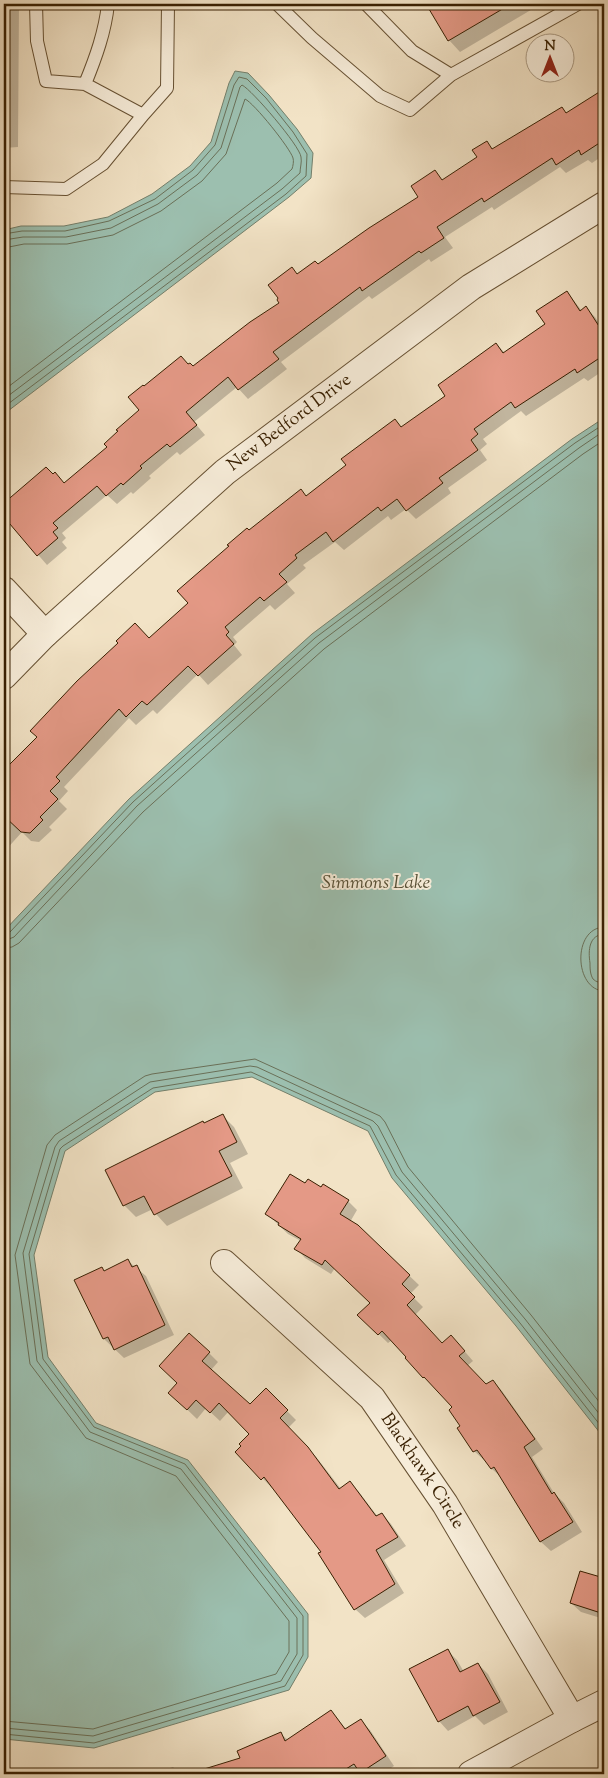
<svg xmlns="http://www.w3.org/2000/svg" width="608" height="1778" font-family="'Sorts Mill Goudy',serif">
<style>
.water{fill:#9cbfaf;stroke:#747f6a}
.shadow{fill:#0003}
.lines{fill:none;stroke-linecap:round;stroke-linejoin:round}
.shore{stroke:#6a7058;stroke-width:1}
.building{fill:#e49986;stroke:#392002}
.lane-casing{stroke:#675133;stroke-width:14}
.street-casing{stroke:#675133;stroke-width:28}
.lane{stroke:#f7edda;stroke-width:12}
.street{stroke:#f7edda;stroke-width:26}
.labels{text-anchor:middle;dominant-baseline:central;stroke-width:4;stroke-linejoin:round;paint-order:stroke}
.street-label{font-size:18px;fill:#392002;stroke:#f7edda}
.water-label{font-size:19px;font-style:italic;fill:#575036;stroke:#f7edda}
</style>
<rect width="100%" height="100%" fill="#f2e3c6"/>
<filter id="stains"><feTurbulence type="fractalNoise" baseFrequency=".004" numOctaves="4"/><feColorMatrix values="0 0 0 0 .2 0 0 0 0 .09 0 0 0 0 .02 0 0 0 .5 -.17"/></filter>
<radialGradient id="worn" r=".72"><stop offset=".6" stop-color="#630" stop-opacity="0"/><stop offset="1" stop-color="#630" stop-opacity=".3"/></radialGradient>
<path class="water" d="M235,71L248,73L269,95L297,129L313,153L311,178L289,197L4,414V230L21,226H64L108,217L152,194L190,166L211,142L229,83Z
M604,418V940L600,951L604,997V1438L516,1326L392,1178L368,1131L252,1077L155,1092L65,1151L34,1255L48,1357L96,1423L188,1460L308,1614V1657L289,1690L94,1748L4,1739V931L129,799L312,634L572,439Z"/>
<path class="shadow" d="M4,4H19L18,147L4,148Z
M427,4H541L460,52L449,40Z
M604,91V155L592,163L588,160L566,173L560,167L494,210L492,207L445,237L453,248L431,262L429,259L372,299L369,296L281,362L287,369L248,399L237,387L194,422L205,435L180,455L177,452L149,476L151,478L133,494L131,492L117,504L107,495L62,533L66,538L62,542L67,548L47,565L6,518L8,516L4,511V504L46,468L65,484L108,447L189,365L193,368L281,303L292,269L298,275L318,265L420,197L435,172L443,181L479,158L487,143L494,150L562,109L567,114Z
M567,292L582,311L586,308L595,317L604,331V370L588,381L584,378L526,416L521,411L483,439L487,444L480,450L487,460L448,488L451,493L416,519L406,509L391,520L388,516L344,550L335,542L303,565L306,568L287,584L295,593L275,610L270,605L233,637L237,642L234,645L242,655L208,685L198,674L157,714L153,710L136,725L129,718L64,787L68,791L59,801L67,809L49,827L52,830L39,842L31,841L22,832L4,852V772L39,737L190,603L249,531L306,497L348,465L395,421L402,428L447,396L496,344L505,353L546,324Z
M222,1115L234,1127L248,1154L230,1163L243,1188L167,1226L156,1214L153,1209L136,1217L124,1205Z
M306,1185L348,1201L357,1210L350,1222L357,1226L419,1285L410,1294L423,1307L415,1315L443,1345L460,1346L473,1361L467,1366L486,1386L493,1381L502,1391L543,1449L532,1457L554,1493L564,1503L582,1532L551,1551L541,1542L502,1478L492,1469L485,1459L484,1460L474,1451L454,1408L424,1377L392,1340L388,1343L359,1315L371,1303L335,1268L331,1274L305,1258L296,1248L301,1241L288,1234L267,1214Z
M128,1261L146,1276L174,1335L124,1358L104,1339L76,1280L101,1268L105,1272Z
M209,1353L218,1362L211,1370L250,1406L266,1390L296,1420L288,1428L317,1458L341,1489L350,1483L359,1492L378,1517L382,1514L391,1524L406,1546L384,1560L404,1593L365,1618L355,1609L323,1552L273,1487L272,1488L237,1452L251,1434L229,1411L220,1421L206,1408L197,1419L170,1393Z
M581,1572L604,1579V1619L581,1612L571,1603Z
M447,1650L457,1660L464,1672L478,1664L488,1674L508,1712L484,1725L475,1716L448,1731L439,1721Z
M331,1712L347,1730L361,1721L370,1730L394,1766L382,1774H193L241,1759L281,1734L288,1740Z
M173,1767L180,1774H155V1773Z"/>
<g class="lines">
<path class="shore" d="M4,234L22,231H65L109,221L155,199L193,170L215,145L234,85L239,77L247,79L266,98L293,132L307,154L306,176L286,194L4,407
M4,240L23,237H66L111,228L158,204L197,175L221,148L240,87L242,85C252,90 300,146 301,157C302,162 300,168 300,173L282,189L4,399
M4,248L24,244H67L113,235L161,211L202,181L226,154L245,99C254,103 290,148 293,158C294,161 293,166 292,169L277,183L4,390
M604,927C572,928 574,990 604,991
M4,934L10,932L133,802L315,638L575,443L604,424
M604,934C589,935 588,950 590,963C590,968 590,974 593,979C596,982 600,983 604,983
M4,941L14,937L137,806L319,643L579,448L604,431
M4,948L12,947L19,943L143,812L324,649L583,454L604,440
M4,1721L93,1729L276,1674L289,1652V1621L176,1476L86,1438L30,1364L15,1255L47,1145L55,1135L145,1076L152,1074L255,1059L380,1116L385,1122L408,1167L531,1315L604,1408
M4,1728L93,1736L281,1681L297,1654V1618L181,1469L90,1432L37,1361L23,1253L55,1147L59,1141L150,1082L250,1066L257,1067L373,1121L378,1126L402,1172L525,1319L604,1420
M4,1734L94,1743L285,1686L303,1655V1616L185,1464L94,1427L43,1359L29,1254L60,1149L63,1146L153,1088L251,1072L370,1126L396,1175L520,1323L604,1430"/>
</g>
<path class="building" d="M426,4H511L448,41Z
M604,89V140L581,155L579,150L556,165L552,158L484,202L482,198L437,227L444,238L421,253L419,251L362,291L360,287L273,352L279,359L238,390L228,377L186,412L197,425L170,447L167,444L140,466L142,468L123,485L121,483L106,496L97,486L53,523L58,528L53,532L58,538L37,556L4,517V503L46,467L53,474L55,472L64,483L107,447L104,444L118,431L116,430L139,410L128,397L143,385L144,386L181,356L188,364L190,363L193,366L250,322L279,303L277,300L278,298L268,285L292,267L297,274L315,261L318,264L369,228L418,197L411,186L435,170L442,180L477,157L472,150L487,141L492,149L562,107L566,113Z
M567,291L580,311L586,306L604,334V355L577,373L575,369L515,408L511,402L474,429L478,434L471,440L478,450L439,478L443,483L406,511L397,499L381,511L378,507L333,542L326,532L295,555L297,558L279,574L287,582L264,601L260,597L225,627L229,632L226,635L234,644L198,676L188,666L147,705L142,701L126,717L119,709L56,777L60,781L50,791L58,799L40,817L43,820L30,833L21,832L4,816V770L37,737L30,731L77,681L118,643L116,641L135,623L149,638L188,603L177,591L229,546L227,545L247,528L249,530L301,489L306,496L346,465L341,459L395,419L401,427L445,396L438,385L496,343L503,353L545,324L536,311Z
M223,1114L237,1142L219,1151L232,1176L154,1215L144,1196L123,1206L105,1170L203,1121L204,1123Z
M290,1174L305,1183L308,1179L321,1187L323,1184L349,1200L340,1214L358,1225L410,1275L402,1284L415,1297L407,1305L442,1343L451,1335L465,1351L459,1356L486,1384L493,1380L535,1439L524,1447L552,1494L554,1492L573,1522L540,1542L494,1467L491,1469L477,1450L473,1452L457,1428L460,1426L449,1410L452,1407L424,1377L423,1378L405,1358L406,1357L382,1331L378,1335L357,1315L370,1303L325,1260L322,1265L294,1249L301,1239L278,1225L279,1223L265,1214Z
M128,1259L132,1267L137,1265L165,1325L114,1350L108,1337L103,1339L74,1280L102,1267L104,1271Z
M189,1333L210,1352L202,1361L250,1404L266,1388L288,1410L280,1418L308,1447L339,1489L350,1481L376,1516L382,1513L398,1537L376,1550L395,1584L354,1610L318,1553L321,1552L264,1477L261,1480L235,1452L241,1446L239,1444L249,1434L219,1403L210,1413L196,1400L187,1410L168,1393L177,1383L159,1366Z
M580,1571L604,1578V1614L570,1603Z
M448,1649L460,1672L478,1663L500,1702L473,1716L468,1706L438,1722L409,1669Z
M331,1710L345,1729L361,1719L386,1756L360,1773L354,1764L338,1774H202L201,1770L240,1758L237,1751L281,1732L285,1741Z"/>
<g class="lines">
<defs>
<path id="lane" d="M36,4L37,41L46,81L85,84L143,115L167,88L168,4
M277,4L312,38L380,96L410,110L451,75
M366,4L412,51L451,75L578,4
M85,84C96,57 105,32 108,4
M4,187L66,189L103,164L143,115"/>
<g id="street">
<path d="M4,590L45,634"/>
<path id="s1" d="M4,676L45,634L225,472L471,287L604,205"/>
<path id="s2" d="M224,1263L372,1398L445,1504L572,1719"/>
<path d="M471,1774L572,1719L604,1703"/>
</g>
</defs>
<use href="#lane" class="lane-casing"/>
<use href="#street" class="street-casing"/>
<use href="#lane" class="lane"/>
<use href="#street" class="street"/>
</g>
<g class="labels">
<g class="street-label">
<text stroke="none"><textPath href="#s1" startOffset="382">New Bedford Drive</textPath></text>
<text stroke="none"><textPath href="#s2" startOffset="289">Blackhawk Circle</textPath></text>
</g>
<g class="water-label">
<text x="376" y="883">Simmons Lake</text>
</g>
</g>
<rect width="608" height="1778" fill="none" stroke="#f2e3c6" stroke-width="20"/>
<rect x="5" y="5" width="598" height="1768" fill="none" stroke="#392002" stroke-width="2.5"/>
<rect x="10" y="10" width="588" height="1758" fill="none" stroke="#392002"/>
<g transform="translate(550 58)"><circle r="24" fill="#f7edda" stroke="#ab9b84"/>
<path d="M0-4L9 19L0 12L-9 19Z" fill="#8f2418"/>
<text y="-8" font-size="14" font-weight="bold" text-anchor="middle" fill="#392002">N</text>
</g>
<rect width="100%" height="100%" filter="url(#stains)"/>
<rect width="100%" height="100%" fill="url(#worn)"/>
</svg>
